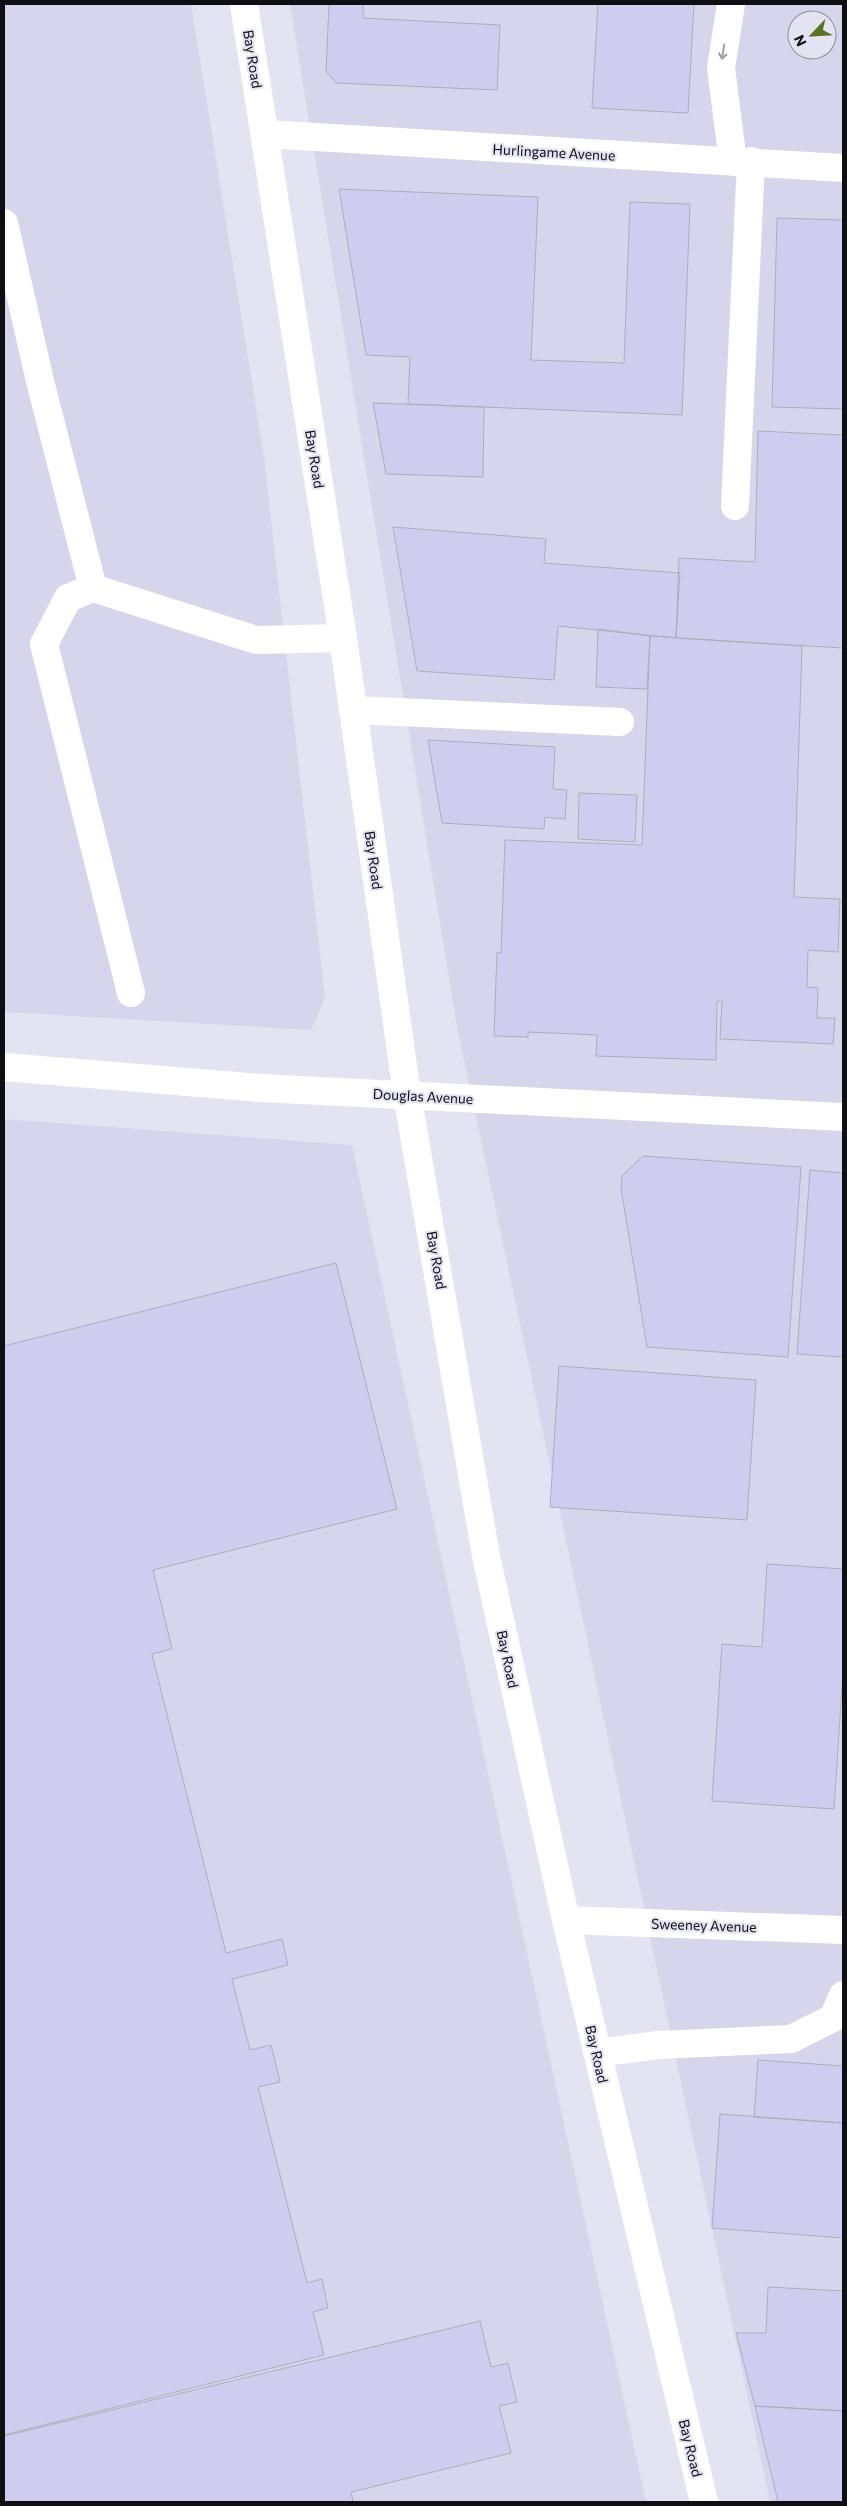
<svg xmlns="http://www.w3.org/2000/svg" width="847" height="2506" font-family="Commissioner,sans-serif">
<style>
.built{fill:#d7d5eb;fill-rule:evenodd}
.building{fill:#cfccf0;stroke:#aeadbb}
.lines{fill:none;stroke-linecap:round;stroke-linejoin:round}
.minor{stroke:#fff;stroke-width:28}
.oneway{stroke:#9f9fa1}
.labels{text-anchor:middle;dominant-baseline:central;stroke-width:4;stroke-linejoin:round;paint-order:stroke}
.street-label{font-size:14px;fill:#0e0e13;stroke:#e4e3f2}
</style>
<rect width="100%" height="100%" fill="#e4e3f2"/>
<path class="built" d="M4,4H191L264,457L325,998L311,1030L4,1012Z
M290,4H843V2502H770L457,1027ZM797,20H827V50H797Z
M4,1119L352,1145L646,2502H4Z"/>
<path class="building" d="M329,4H363V18L500,25L497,90L336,83L326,71Z
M598,4H694L688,113L592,108Z
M339,189L538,197L531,360L624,363L630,202L690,204L682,415L408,404L410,357L366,355Z
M777,218L843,220V409L772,407Z
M373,403L484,407L483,477L386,474Z
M758,431L843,435V648L676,638L679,558L755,562Z
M393,527L546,539L544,563L680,573L676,638L558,626L554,680L417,671Z
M598,629L650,636L647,689L596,687Z
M650,636L802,646L794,897L840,899L838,952L808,950L807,987L818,988L817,1018H835L833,1044L720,1039L722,1001H717L716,1060L596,1056L597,1035L528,1032V1037L494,1036L497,952L501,953L505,840L642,845Z
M428,740L555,747L553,789L567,790L565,819L545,817L544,829L442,823Z
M579,793L637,795L635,842L578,839Z
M643,1156L801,1167L788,1357L647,1347L621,1188L622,1176Z
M810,1170L843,1173V1357L797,1354Z
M336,1263L397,1509L153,1570L172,1649L152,1654L226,1953L282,1939L288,1965L232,1979L250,2050L271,2045L280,2082L258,2087L307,2283L322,2279L328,2308L313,2312L324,2355L4,2435V1346Z
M559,1366L756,1380L747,1520L550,1507Z
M767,1564L843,1569V1672L834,1809L712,1801L722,1644L762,1647Z
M758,2060L843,2066V2123L754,2117Z
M720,2114L843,2123V2238L712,2228Z
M768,2287L843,2291V2411L755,2406L736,2333H766Z
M480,2321L491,2367L508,2363L517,2402L499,2406L511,2453L351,2492L353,2502H4V2436Z
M755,2406L843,2411V2502H778Z"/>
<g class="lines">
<path class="minor" d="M244,4L343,638L407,1094L486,1556L566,1920L704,2502
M731,4L721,68L733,162
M265,134L843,168
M4,223L40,381L93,588
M735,506L751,161
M353,710L620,722
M131,993L44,644L68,598L93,588L256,640L343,638
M4,1067L261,1088L843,1117
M566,1920L843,1930
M597,2053L658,2045L791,2039L833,2018L843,1995"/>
</g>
<defs><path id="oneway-shaft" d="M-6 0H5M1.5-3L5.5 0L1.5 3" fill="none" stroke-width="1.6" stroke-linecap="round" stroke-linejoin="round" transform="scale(1.25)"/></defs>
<use class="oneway" href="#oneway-shaft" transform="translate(723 52) rotate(99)"/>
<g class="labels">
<g class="street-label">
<text transform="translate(253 59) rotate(81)">Bay Road</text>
<text transform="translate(554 152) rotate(3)">Hurlingame Avenue</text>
<text transform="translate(315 459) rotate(81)">Bay Road</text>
<text transform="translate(374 860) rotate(82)">Bay Road</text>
<text transform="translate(423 1096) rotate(3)">Douglas Avenue</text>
<text transform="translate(437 1260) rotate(80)">Bay Road</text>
<text transform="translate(508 1659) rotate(78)">Bay Road</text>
<text transform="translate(704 1925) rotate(2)">Sweeney Avenue</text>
<text transform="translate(597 2054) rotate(77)">Bay Road</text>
<text transform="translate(691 2448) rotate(76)">Bay Road</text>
</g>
</g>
<rect width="847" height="2506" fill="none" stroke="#0e0e13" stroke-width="10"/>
<g transform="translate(812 35) rotate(245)"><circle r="24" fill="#e4e3f2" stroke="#8e8e99"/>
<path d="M0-4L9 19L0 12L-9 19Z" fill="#5a7325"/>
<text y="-8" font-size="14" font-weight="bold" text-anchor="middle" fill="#0e0e13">N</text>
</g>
</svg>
